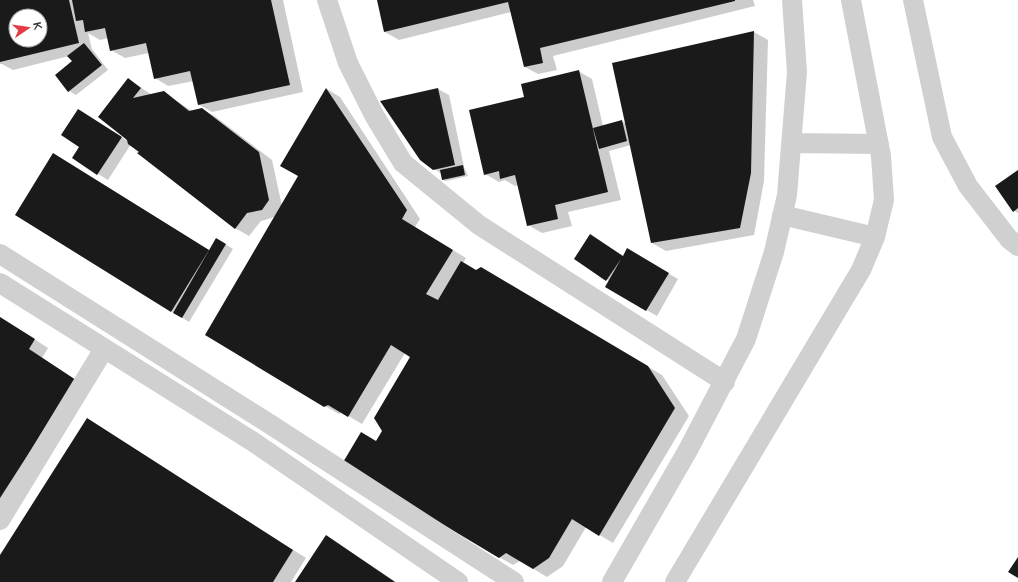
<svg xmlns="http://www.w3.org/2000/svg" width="1018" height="582" font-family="'Nunito Sans',sans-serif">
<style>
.shadow{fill:#0003;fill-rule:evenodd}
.building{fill:#1a1a1a;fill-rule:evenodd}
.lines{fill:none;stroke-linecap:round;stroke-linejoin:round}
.minor{stroke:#d0d0d0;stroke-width:20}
</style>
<rect width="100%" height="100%" fill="#fff"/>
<path class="shadow" d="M0,0H283L303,92L212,112L198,104L194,81L168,86L155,78L149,53L125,58L111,50L108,38L100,40L88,33L92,49L108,70L76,95L69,91L73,61L69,56L13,70L2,64H0ZM16,16H40V40H16Z
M378,0H753L755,6L553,56L557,70L538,74L525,67L511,12L399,40L385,32Z
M754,32L768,40L764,181L754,235L666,251L652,243L631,145L609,151L621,200L568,212L572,226L542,233L528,225L518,185L515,186L505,180L499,182L485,174L525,98L578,71L592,79L603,126L621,121L627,124L614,63Z
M128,79L152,95L164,93L192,111L202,109L216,117L272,160L282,206L300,176L327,89L340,97L420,219L415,227L466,258L463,263L476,271L495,276L662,375L689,416L613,543L586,527L563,566L547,577L520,561L513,565L499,557L377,442L383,431L411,356L405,353L362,424L342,412L339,414L325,406L275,217L261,221L249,236L235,228L131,144L108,180L98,174L80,147L79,110L126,140L127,139Z
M438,89L449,95L464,167L468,176L446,181L443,180L442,174L434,169L382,102Z
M67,162L210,251L217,239L233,249L189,322L16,215Z
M1018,171V213L1014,211Z
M628,250L678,279L657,316L606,287L609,281L575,259L624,257Z
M0,317L48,348L42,358L89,389L0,527Z
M87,419L306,558L291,582H0V556Z
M327,537L340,545L396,582H296Z"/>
<path class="building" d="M0,0H69L79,43L0,62ZM16,16H40V40H16Z
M72,0H271L290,85L198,105L190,71L154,79L146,43L110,51L105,28L85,32L83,20L76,21Z
M377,0H735V1L540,48L543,63L524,67L508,2L384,32Z
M754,31L751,173L740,228L651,243L612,63Z
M84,43L102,65L68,92L55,75L72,61L67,56Z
M579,70L608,192L555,205L558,219L527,226L515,175L500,179L499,171L484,175L469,110L524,97L521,84Z
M128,78L141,88L133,98L164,91L189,111L202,108L259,152L269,200L262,210L247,213L235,229L137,153L139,152L128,144L127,140L98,117Z
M326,88L407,210L402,219L453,250L426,294L438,300L461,261L476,270L481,267L648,366L675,408L599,536L572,519L549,558L533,569L506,553L499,558L342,464L361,432L376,441L382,431L374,418L410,357L391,345L348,417L328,405L324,407L205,335L298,176L280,166Z
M438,88L455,165L433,170L420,160L380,101Z
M78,109L122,137L97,175L72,158L79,147L61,135Z
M622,120L627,141L599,149L593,128Z
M53,153L209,250L171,312L15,215Z
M463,165L465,175L442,180L440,170Z
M1018,170V208L1013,212L995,186Z
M590,234L623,256L627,248L669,273L646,311L605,287L621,259L606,281L574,259Z
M216,238L226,244L182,318L173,313Z
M0,317L35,339L29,349L76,380L0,498Z
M87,418L293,550L273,582H0V555Z
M326,535L395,582H295Z
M1018,557V578L1008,572Z"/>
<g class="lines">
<path class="minor" d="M327,0L348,63L374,115L403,163L479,225L725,382
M913,0L942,137L968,186L1009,239L1018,246
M791,143L879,144
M782,215L875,237
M0,254L265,421L514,582
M0,283L252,441L458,582
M0,520L104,349
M612,582L688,450L746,339L774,252L787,195L797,72L792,0
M675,582L861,270L875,237L884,200L881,156L851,0"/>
</g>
<g transform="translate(28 28) rotate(77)"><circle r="19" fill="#ffffff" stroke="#adadad"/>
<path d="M0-3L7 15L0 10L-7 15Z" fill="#e63946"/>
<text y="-6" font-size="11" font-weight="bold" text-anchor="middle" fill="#333333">K</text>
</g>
</svg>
